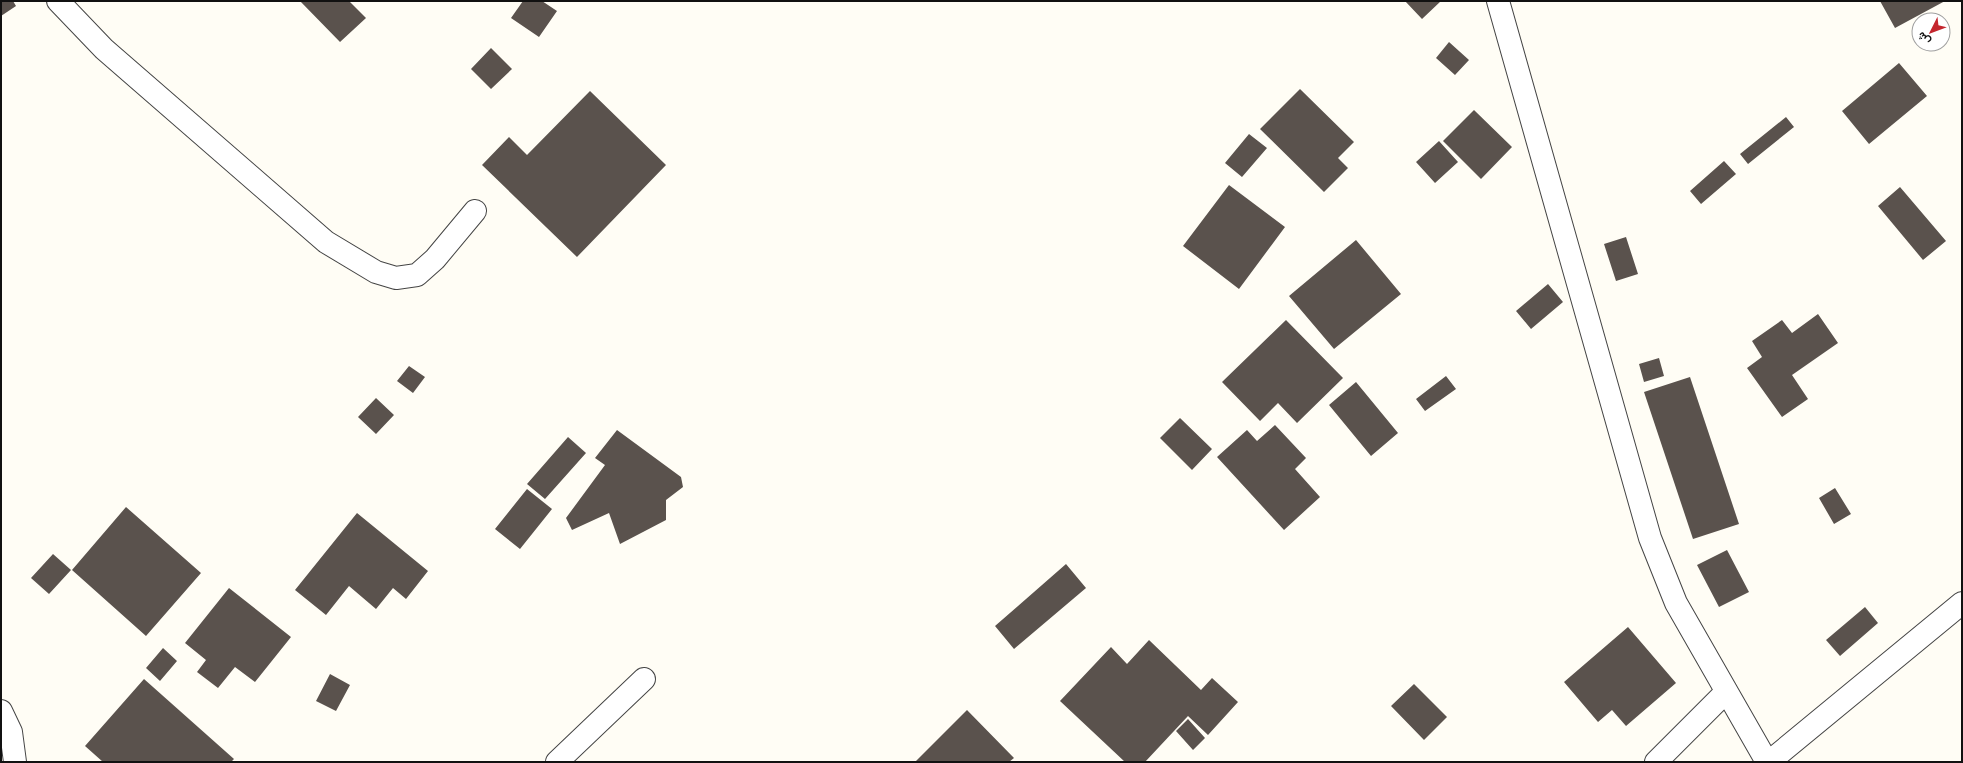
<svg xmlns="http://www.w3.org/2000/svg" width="1963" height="763" font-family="'Playfair Display',Vazirmatn,serif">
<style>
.building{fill:#5a524d}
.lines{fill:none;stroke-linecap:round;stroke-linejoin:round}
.minor-casing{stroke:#444;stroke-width:24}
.minor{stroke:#fff;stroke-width:22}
</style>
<rect width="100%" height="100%" fill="#fffdf5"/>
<path class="building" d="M1,1H13L16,6L1,16Z
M300,1H349L366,18L340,42Z
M523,1H542L557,11L539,37L511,18Z
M1405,1H1441L1422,19Z
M1880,1H1945L1895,28Z
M1449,42L1469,60L1455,75L1436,58Z
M491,48L512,69L491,89L471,69Z
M1899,63L1927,96L1869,144L1842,111Z
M1300,89L1354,142L1338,158L1348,168L1324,192L1260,129Z
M590,91L666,165L577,257L482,165L509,137L527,155Z
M1474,110L1512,147L1481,179L1443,141Z
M1786,117L1794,127L1748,164L1740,154Z
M1249,134L1267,148L1242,177L1225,163Z
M1439,141L1458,162L1435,183L1416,162Z
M1724,161L1736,174L1701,204L1690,191Z
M1229,185L1285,227L1239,289L1183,246Z
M1900,187L1946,241L1923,260L1878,206Z
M1626,237L1638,274L1616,281L1604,244Z
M1356,240L1401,294L1334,349L1289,296Z
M1548,284L1563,302L1531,329L1516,311Z
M1818,314L1838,343L1792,375L1808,399L1782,417L1747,368L1762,357L1752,341L1782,320L1792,333Z
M1286,320L1343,378L1297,423L1278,403L1260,421L1222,382Z
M1659,358L1664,376L1644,382L1639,364Z
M409,366L425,377L413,393L397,381Z
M1446,376L1456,389L1425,411L1416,399Z
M1690,377L1739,524L1693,539L1644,392Z
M1356,382L1398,433L1371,456L1329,405Z
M376,398L394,415L376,434L358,417Z
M1180,418L1212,449L1192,470L1160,438Z
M1275,425L1306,458L1295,469L1320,497L1284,530L1217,457L1247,430L1257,441Z
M617,430L681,477L683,487L666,500V520L620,544L609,513L572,530L566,518L605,465L595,458Z
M568,437L586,453L545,499L527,484Z
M1835,488L1851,514L1834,524L1819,498Z
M527,489L552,509L520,549L495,529Z
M126,507L201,573L146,636L72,570Z
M357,513L428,571L406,599L393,588L376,609L349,586L326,615L295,590Z
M1727,550L1749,592L1719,607L1697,565Z
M53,554L71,570L49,594L31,578Z
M1066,564L1086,588L1014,649L995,626Z
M229,588L291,637L255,682L235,667L218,688L197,672L206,660L185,643Z
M1865,607L1878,623L1840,656L1826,640Z
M1628,627L1676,683L1626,726L1612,710L1598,722L1564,682Z
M1149,640L1201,690L1212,678L1238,702L1208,735L1188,716L1145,762H1125L1060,701L1111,647L1127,664Z
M163,648L177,661L160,681L146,668Z
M330,674L350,685L336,711L316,701Z
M144,679L234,759L231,762H103L85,746Z
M1414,684L1447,717L1424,740L1391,706Z
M967,710L1014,758L1009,762H915Z
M1188,719L1205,738L1193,750L1176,731Z"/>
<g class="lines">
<defs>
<path id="minor" d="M58,1L104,49L326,242L376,272L396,278L417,275L435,259L475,211
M1498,1L1650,538L1676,603L1767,762
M1,711L11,732L15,762
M557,762L644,679
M1656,762L1726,692
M1769,762L1962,603"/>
</defs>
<use href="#minor" class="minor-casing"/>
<use href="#minor" class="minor"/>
</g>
<rect width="1963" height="763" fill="none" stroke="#111111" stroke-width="4"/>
<g transform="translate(1931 32) rotate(228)"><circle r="19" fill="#ffffff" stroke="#a0a0a0"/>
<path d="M0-3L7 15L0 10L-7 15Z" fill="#c4262e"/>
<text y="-6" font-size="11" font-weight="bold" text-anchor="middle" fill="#111111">ش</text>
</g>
</svg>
